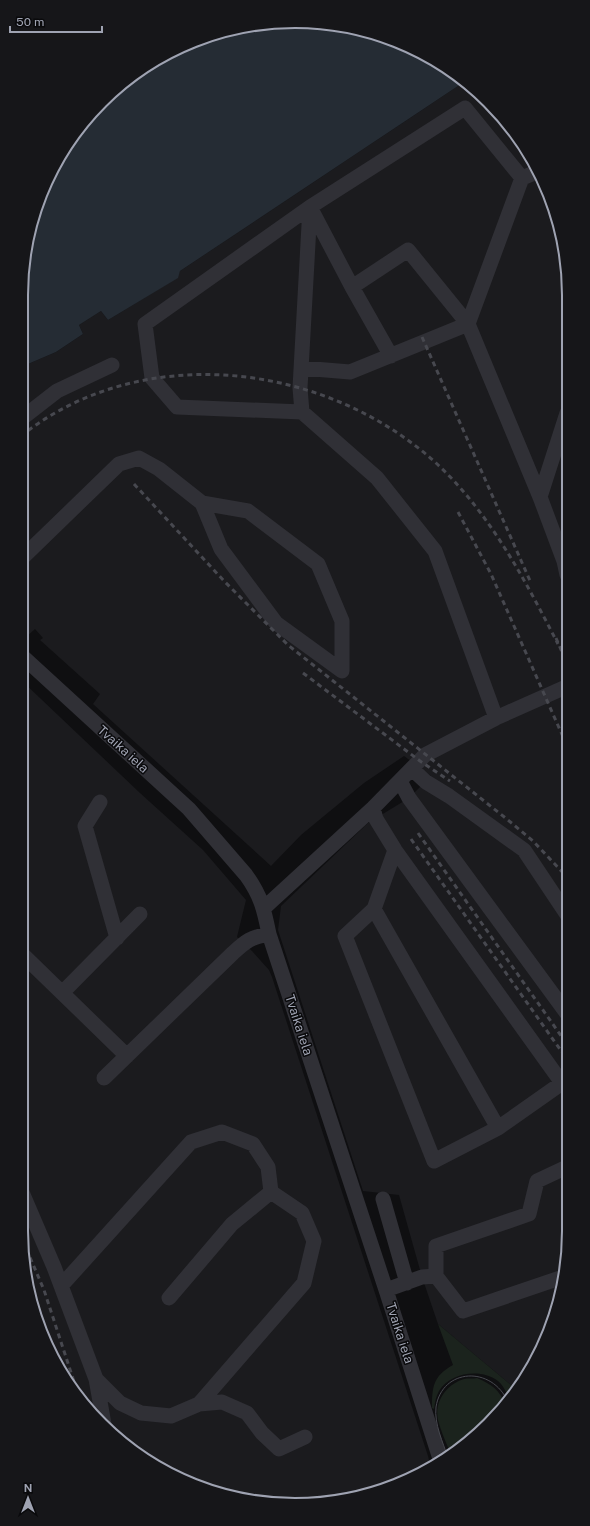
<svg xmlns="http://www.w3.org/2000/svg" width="590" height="1526" font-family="'Public Sans',sans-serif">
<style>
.built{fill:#1b1b1e}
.green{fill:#1b231d}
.water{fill:#252c34}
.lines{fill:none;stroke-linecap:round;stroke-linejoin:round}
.minor{stroke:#303036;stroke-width:15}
.tram{stroke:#47484f;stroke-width:1}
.rail{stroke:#47484f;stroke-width:3;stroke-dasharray:5 4;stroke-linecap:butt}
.labels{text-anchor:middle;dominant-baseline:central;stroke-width:3;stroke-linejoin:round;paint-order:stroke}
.street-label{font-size:13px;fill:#9fa3b2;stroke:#0a0a0c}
.rim{fill:none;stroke:#9fa3b2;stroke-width:2}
</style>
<rect width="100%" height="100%" fill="#0f0f11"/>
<path class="built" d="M464,82L472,92L474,91L501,114L541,174L567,259L569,1231L560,1302L541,1352L517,1390L438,1324L422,1277L399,1195L363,1191L278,930L281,906L368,823L409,798L431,776L404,756L364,783L301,835L271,866L93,704L100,694L40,640L43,638L35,629L25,638L21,634V367L56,352L83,334L79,325L101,311L108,320L177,278L180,271Z
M21,680L140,793L203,850L246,900L237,937L252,951L269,970L272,977L428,1456L431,1468L400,1484L349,1500L259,1503L207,1491L158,1468L89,1411L58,1368L36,1319L21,1231Z"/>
<path class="green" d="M438,1324L517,1390L510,1400C507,1394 504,1386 498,1381C482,1368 450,1372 439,1391C436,1396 435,1402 434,1409L432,1408C432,1387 433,1376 453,1365Z
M477,1378C491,1384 500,1390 505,1404L451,1455C447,1444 441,1432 438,1420C434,1401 447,1384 464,1379C468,1378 473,1379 477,1378Z"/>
<path class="water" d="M313,22L366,30L447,67L464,82L180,271L178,278L108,320L101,311L79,325L83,334L56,352L21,367V295L30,224L49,174L78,128L115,89L158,58L207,35L259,23Z"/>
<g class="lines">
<path class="minor" d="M522,178L465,108L310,207L352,287L408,250L468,324L540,497L564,561L567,575
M352,287L391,356
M302,368L350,372L468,324L522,178L539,171
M302,412L177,407L152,378L145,324L310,207L300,388L302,412L377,478L435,551L496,718
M21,419L57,391L112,365
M540,497L567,413
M21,559L119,464L139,458L159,469L202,503L248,511L318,564L342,621V671L276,623L221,549L202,503
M21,655L189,809L246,875C261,896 264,909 269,934L386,1290L441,1462
M412,769L426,782L449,796L524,850L568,916
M400,781L409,798L568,1015
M100,802L85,826L117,938
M373,808L376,819L395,850L562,1083L498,1128L434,1161L345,936L374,909
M395,850L374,909L498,1128
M264,908L373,808L425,755L496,718L568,686
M21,953L127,1056
M62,993L140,914
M104,1078L233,953C246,941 251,937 269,934
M21,1190L54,1267L96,1379L104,1424
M383,1199L407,1283
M436,1276V1246L529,1214L537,1181L569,1166
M61,1286L191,1142L222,1132L253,1144L268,1167L271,1192L232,1224L169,1298
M386,1290L422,1277L436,1276L463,1311L563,1277
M96,1379L120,1403L141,1413L171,1416L199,1404L222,1402L247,1413L262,1433L279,1449L305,1437
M199,1404L304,1283L314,1241L302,1213L271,1192"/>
<path class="tram" d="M448,1458C443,1442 434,1424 436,1407C442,1368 492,1365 508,1402"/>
<path class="rail" d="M422,337L531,583
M21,436C142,340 325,362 436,463C490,513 525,580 558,644
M134,484L225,582L288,645L508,820L533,841L568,878
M458,512L491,574L568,748
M556,638L568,666
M303,673L420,761L450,781
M418,833L569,1047
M411,839L569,1062
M23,1241L44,1290L80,1400
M31,1290L55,1363"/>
</g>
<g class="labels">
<g class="street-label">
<text transform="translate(123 749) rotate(42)">Tvaika iela</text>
<text transform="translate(299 1025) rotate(72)">Tvaika iela</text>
<text transform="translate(400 1333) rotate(72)">Tvaika iela</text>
</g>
</g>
<path d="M0 0H590V1526H0ZM295 28H295A267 267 0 0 1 562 295V1231A267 267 0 0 1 295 1498H295A267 267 0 0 1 28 1231V295A267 267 0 0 1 295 28Z" fill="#161619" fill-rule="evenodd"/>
<path class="rim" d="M295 28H295A267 267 0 0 1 562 295V1231A267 267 0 0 1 295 1498H295A267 267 0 0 1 28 1231V295A267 267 0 0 1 295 28Z"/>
<g transform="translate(28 1498)" stroke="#0a0a0c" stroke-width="3" paint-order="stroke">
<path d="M0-3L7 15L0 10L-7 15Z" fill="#9fa3b2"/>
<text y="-6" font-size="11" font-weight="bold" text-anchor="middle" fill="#9fa3b2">N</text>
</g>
<path d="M10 26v6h92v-6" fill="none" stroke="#9fa3b2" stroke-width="2"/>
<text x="16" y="26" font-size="12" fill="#9fa3b2" stroke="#0a0a0c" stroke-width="3" paint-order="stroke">50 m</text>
</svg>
